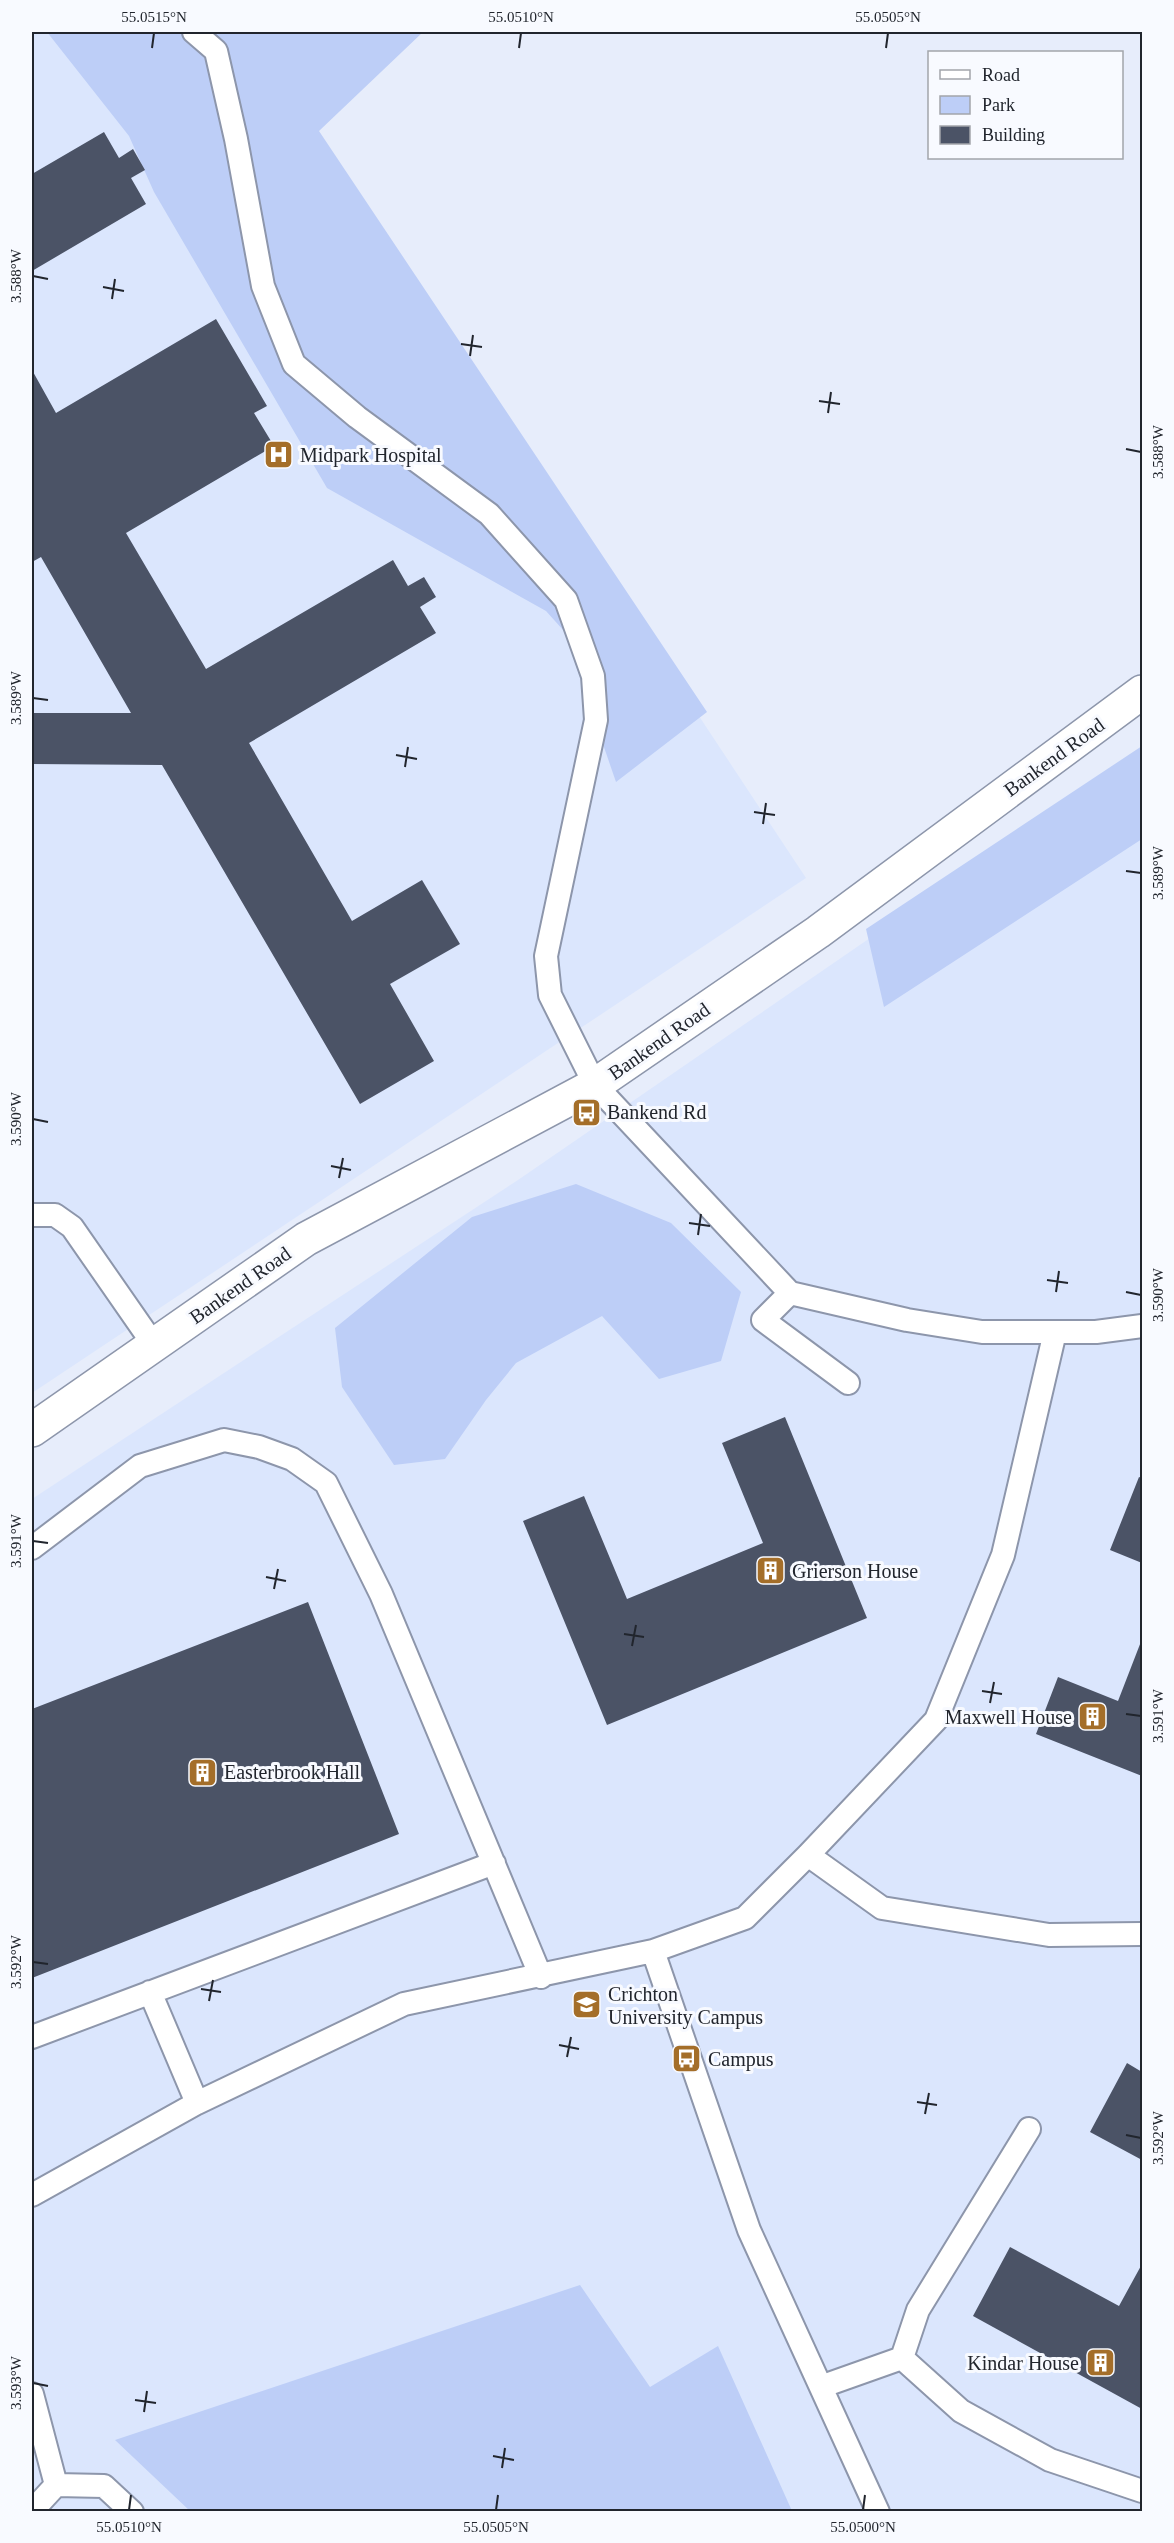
<svg xmlns="http://www.w3.org/2000/svg" width="1174" height="2543" font-family="'Times New Roman',serif">
<style>
.built{fill:#dbe6fd}
.green{fill:#bdcef7}
.building{fill:#4b5366}
.lines{fill:none;stroke-linecap:round;stroke-linejoin:round}
.lane-casing{stroke:#8d96ab;stroke-width:26}
.secondary-casing{stroke:#8d96ab;stroke-width:36}
.lane{stroke:#fff;stroke-width:22}
.secondary{stroke:#fff;stroke-width:33}
.ticks{fill:none;stroke:#21252d;stroke-width:2}
.labels{text-anchor:middle;dominant-baseline:central;stroke-width:6;stroke-linejoin:round;paint-order:stroke}
.poi-label{font-size:20px;fill:#21252d;stroke:#f8faff;text-anchor:start}
.street-label{font-size:20px;fill:#21252d;stroke:#f8faff}
.neatline{fill:none;stroke:#21252d;stroke-width:2}
.ticks-label{font-size:15px;text-anchor:middle;fill:#21252d}
</style>
<rect width="100%" height="100%" fill="#e7edfb"/>
<path class="built" d="M32,32H247L806,878L32,1393Z
M1142,751V2511L32,2512V1499L518,1180Z"/>
<path class="green" d="M47,32H423L319,131L707,712L616,782L564,631L546,611L327,488L154,192L129,136Z
M1142,746V839L884,1007L866,929Z
M576,1184L671,1223L741,1292L721,1361L659,1379L602,1316L516,1363L486,1400L445,1459L394,1465L342,1387L335,1328L472,1217Z
M580,2285L650,2387L718,2346L792,2511H190L115,2440Z"/>
<path class="building" d="M104,132L119,158L133,149L145,170L131,178L146,204L32,271V174Z
M216,319L267,406L254,413L274,446L126,533L206,669L393,560L408,586L424,577L436,597L420,607L436,633L249,743L352,921L422,880L460,944L390,984L434,1061L360,1104L162,765L32,764V713H131L41,557L32,562V370L56,413Z
M785,1417L867,1618L607,1725L523,1521L584,1496L627,1599L763,1543L722,1443Z
M1139,1477L1142,1478V1563L1110,1550Z
M308,1602L399,1834L32,1978V1709Z
M1142,1639V1776L1036,1734L1058,1677L1118,1701Z
M1127,2063L1142,2072V2160L1090,2132Z
M1010,2247L1119,2306L1142,2264V2409L973,2316Z"/>
<g class="lines">
<defs>
<path id="lane" d="M194,32L216,51L236,139L263,286L294,364L357,417L489,514L566,600L593,676L596,720L546,956L550,995L595,1085L790,1293L907,1320L982,1332H1096L1142,1326
M32,1215H55L72,1227L154,1345
M790,1293L763,1320L848,1383
M32,1548L140,1466L224,1440L259,1447L292,1459L326,1483L381,1594L541,1977
M808,1855L882,1908L1049,1935L1142,1934
M653,1951L749,2230L878,2512
M150,1992L197,2103
M32,2037L494,1863
M32,2195L197,2103L404,2004L653,1951L745,1918L808,1855L936,1720L1003,1555L1055,1332
M902,2358L918,2310L1029,2129
M823,2386L902,2358L961,2411L1050,2460L1142,2491
M32,2394L56,2485
M32,2511L56,2485L104,2486L132,2512"/>
<path id="secondary" d="M32,1430L306,1239L595,1085L818,932L1142,692"/>
</defs>
<use href="#lane" class="lane-casing"/>
<use href="#secondary" class="secondary-casing"/>
<use href="#lane" class="lane"/>
<use href="#secondary" class="secondary"/>
</g>
<path class="ticks" d="M152,48L154,33M519,48L521,33M886,48L888,33M33,276L48,279M103,287L124,291M112,299L115,279M461,344L482,347M470,356L473,335M819,401L840,404M828,413L831,392M1126,449L1141,452M33,698L48,700M396,755L417,759M405,767L408,747M754,812L775,815M763,824L766,803M1126,871L1141,873M33,1119L48,1122M331,1166L351,1170M339,1178L343,1158M689,1223L710,1226M698,1235L701,1214M1047,1280L1068,1283M1056,1292L1059,1271M1126,1292L1141,1295M33,1541L48,1543M266,1577L286,1581M274,1589L278,1569M624,1634L644,1637M632,1646L636,1625M982,1691L1002,1694M990,1703L994,1682M1126,1714L1141,1716M33,1962L48,1964M201,1989L221,1992M209,2001L213,1980M559,2045L579,2049M567,2057L571,2037M917,2102L937,2105M925,2114L929,2093M1126,2135L1141,2138M33,2383L48,2386M135,2400L156,2403M144,2412L147,2391M493,2456L514,2460M502,2468L505,2448M129,2510L131,2495M496,2510L498,2495M863,2510L865,2495"/>
<defs>
<symbol id="hospital-square" viewBox="-11 -11 22 22"><rect x="-9" y="-9" width="18" height="18" rx="4" fill="#a46e29" stroke="#f8faff"/><path d="M-5-5h3v3.5h4V-5h3V5h-3V1.5h-4V5h-3Z" fill="#fff"/></symbol>
<symbol id="bus-square" viewBox="-11 -11 22 22"><rect x="-9" y="-9" width="18" height="18" rx="4" fill="#a46e29" stroke="#f8faff"/><path d="M-5-6H5V4H4V6H2V4H-2V6H-4V4H-5ZM-3.5-4V0h7V-4ZM-3.5 1.2v1.5H-2V1.2ZM2 1.2v1.5H3.5V1.2Z" fill="#fff"/></symbol>
<symbol id="building-square" viewBox="-11 -11 22 22"><rect x="-9" y="-9" width="18" height="18" rx="4" fill="#a46e29" stroke="#f8faff"/><path d="M-4-6H4V6H1V3H-1V6H-4ZM-2.5-4.3h1.7v1.8h-1.7ZM.8-4.3h1.7v1.8H.8ZM-2.5-1h1.7V.8h-1.7ZM.8-1h1.7V.8H.8Z" fill="#fff"/></symbol>
<symbol id="university-square" viewBox="-11 -11 22 22"><rect x="-9" y="-9" width="18" height="18" rx="4" fill="#a46e29" stroke="#f8faff"/><path d="M0-5L7-2L0 1L-7-2ZM-4 1L0 2.5L4 1V4Q0 6-4 4Z" fill="#fff"/></symbol>
</defs>
<g fill-rule="evenodd">
<use href="#hospital-square" x="262" y="438" width="33" height="33"/>
<use href="#bus-square" x="570" y="1096" width="33" height="33"/>
<use href="#building-square" x="754" y="1554" width="33" height="33"/>
<use href="#building-square" x="1076" y="1700" width="33" height="33"/>
<use href="#building-square" x="186" y="1756" width="33" height="33"/>
<use href="#university-square" x="570" y="1988" width="33" height="33"/>
<use href="#bus-square" x="670" y="2042" width="33" height="33"/>
<use href="#building-square" x="1084" y="2346" width="33" height="33"/>
</g>
<g class="labels">
<g class="poi-label">
<text x="300" y="455">Midpark Hospital</text>
<text x="607" y="1112">Bankend Rd</text>
<text x="792" y="1571">Grierson House</text>
<text x="1072" y="1717" text-anchor="end">Maxwell House</text>
<text x="224" y="1772">Easterbrook Hall</text>
<text x="608" y="1994">Crichton<tspan x="608" dy="23">University Campus</tspan></text>
<text x="708" y="2059">Campus</text>
<text x="1079" y="2363" text-anchor="end">Kindar House</text>
</g>
<g class="street-label">
<text transform="translate(1054 757) rotate(-36)">Bankend Road</text>
<text transform="translate(659 1041) rotate(-35)">Bankend Road</text>
<text transform="translate(240 1285) rotate(-35)">Bankend Road</text>
</g>
</g>
<rect width="1174" height="2543" fill="none" stroke="#f8faff" stroke-width="66"/>
<rect x="928" y="51" width="195" height="108" fill="#f8faff" stroke="#a2a5ab" stroke-width="1.5"/>
<rect x="940" y="70" width="30" height="9" fill="#ffffff" stroke="#a2a5ab" stroke-width="1.5"/>
<text x="982" y="81" font-size="18" fill="#21252d">Road</text>
<rect x="940" y="96" width="30" height="18" fill="#bdcef7" stroke="#a2a5ab" stroke-width="1.5"/>
<text x="982" y="111" font-size="18" fill="#21252d">Park</text>
<rect x="940" y="126" width="30" height="18" fill="#4b5366" stroke="#a2a5ab" stroke-width="1.5"/>
<text x="982" y="141" font-size="18" fill="#21252d">Building</text>
<rect x="33" y="33" width="1108" height="2477" class="neatline"/>
<g class="ticks-label">
<text x="154" y="22">55.0515°N</text>
<text x="521" y="22">55.0510°N</text>
<text x="888" y="22">55.0505°N</text>
<text transform="translate(16 276) rotate(-90)" y="5">3.588°W</text>
<text transform="translate(1158 452) rotate(-90)" y="5">3.588°W</text>
<text transform="translate(16 698) rotate(-90)" y="5">3.589°W</text>
<text transform="translate(1158 873) rotate(-90)" y="5">3.589°W</text>
<text transform="translate(16 1119) rotate(-90)" y="5">3.590°W</text>
<text transform="translate(1158 1295) rotate(-90)" y="5">3.590°W</text>
<text transform="translate(16 1541) rotate(-90)" y="5">3.591°W</text>
<text transform="translate(1158 1716) rotate(-90)" y="5">3.591°W</text>
<text transform="translate(16 1962) rotate(-90)" y="5">3.592°W</text>
<text transform="translate(1158 2138) rotate(-90)" y="5">3.592°W</text>
<text transform="translate(16 2383) rotate(-90)" y="5">3.593°W</text>
<text x="129" y="2532">55.0510°N</text>
<text x="496" y="2532">55.0505°N</text>
<text x="863" y="2532">55.0500°N</text>
</g>
</svg>
